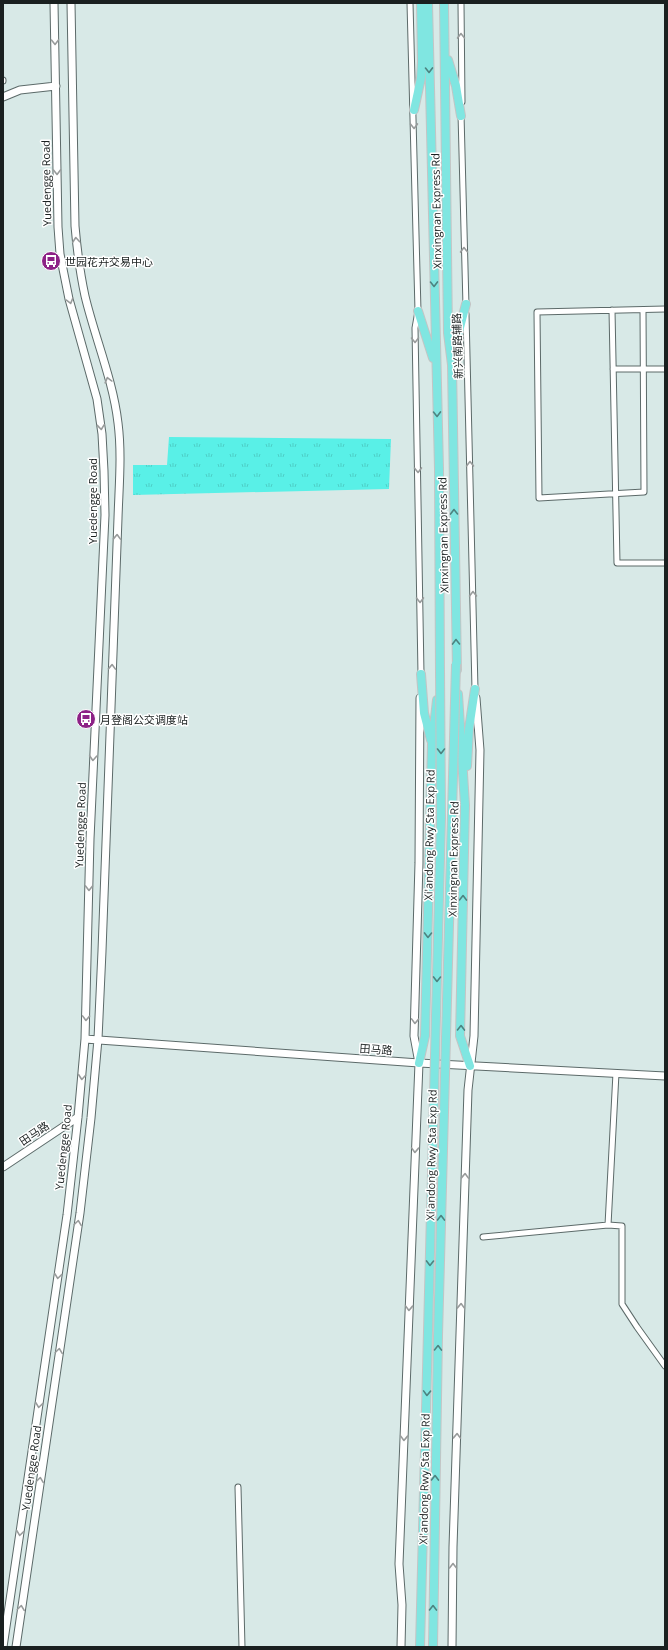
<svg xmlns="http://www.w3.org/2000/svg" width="668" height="1650" font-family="'Open Sans','Noto Sans SC',sans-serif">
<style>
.grass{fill:url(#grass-tufts)}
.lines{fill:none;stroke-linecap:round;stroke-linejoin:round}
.street-casing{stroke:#5c6a69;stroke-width:7}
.secondary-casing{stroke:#5c6a69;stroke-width:9}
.primary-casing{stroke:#c3c5c5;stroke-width:10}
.street{stroke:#fff;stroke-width:5}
.secondary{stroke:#fff;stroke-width:7}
.primary{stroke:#80e6e1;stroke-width:8}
.primary-bridge-casing{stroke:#c3c5c5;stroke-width:10;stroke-linecap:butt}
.primary-bridge{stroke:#80e6e1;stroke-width:8}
.oneway{stroke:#989b9b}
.oneway2{stroke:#4d8380}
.labels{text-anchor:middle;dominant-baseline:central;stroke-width:3;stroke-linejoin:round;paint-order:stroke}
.street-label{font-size:11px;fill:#1a2020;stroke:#fff}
.poi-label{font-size:11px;fill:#1a2020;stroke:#fff;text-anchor:start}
</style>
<defs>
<pattern id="grass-tufts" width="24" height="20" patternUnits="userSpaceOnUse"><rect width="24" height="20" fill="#59f0e7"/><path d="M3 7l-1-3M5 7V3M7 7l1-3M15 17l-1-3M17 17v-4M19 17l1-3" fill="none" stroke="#4dcec6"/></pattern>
</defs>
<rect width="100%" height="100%" fill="#d8e9e7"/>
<path class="grass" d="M169,437L391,439L389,489L133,495V465H167Z"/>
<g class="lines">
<defs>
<path id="street" d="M410,3L418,311L415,328L421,674
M461,3L462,102
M3,80V81
M461,114L466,306
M612,310L617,563H665
M643,310L644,492L539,498L537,312L665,309
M466,314L475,689
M613,369H665
M608,1225L622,1226V1304L637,1327L665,1366
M483,1237L608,1225L616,1073
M238,1487L242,1647"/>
<path id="secondary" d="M3,97L20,90L56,86
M85,1039L419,1063L665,1076
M3,1167L78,1117
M3,1647L67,1215L78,1117L85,1039L90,839L105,515L104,471L102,434L97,399L69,299L60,254L58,227L54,3
M16,1647L80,1213L91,1118L98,1039L102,951L118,518C119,486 122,454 118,423C113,380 95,338 85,296C80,273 77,249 75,226L71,3
M401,1647L402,1605L399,1564L419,1063L414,1036L419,863L420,698
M452,1647L453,1547L468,1090L474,1036L480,750L476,698"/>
<path id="primary" d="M428,3L439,469L440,676
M444,3L448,333L452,365L457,670
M448,60L456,86L461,116
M414,110L421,78L422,62L421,3
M418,311L433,358
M453,355L466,304
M421,674L424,713L431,740
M458,694L465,805L460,1036L470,1066
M467,766L469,729L475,689
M419,1063L425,1036L432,744L437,700"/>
</defs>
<use href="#street" class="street-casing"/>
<use href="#secondary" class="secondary-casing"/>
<use href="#primary" class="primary-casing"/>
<use href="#street" class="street"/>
<use href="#secondary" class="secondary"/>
<use href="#primary" class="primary"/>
<defs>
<path id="primary-bridge" d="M420,1647L441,818L440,670
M433,1647L438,1336L456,664"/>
</defs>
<use href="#primary-bridge" class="primary-bridge-casing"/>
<use href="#primary-bridge" class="primary-bridge"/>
</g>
<defs><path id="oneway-chevron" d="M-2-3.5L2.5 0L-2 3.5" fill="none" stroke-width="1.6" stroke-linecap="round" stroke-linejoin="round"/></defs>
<g class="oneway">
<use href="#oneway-chevron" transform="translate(461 36) rotate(-91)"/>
<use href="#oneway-chevron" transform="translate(55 42) rotate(89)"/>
<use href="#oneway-chevron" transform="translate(414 126) rotate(89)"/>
<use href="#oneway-chevron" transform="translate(57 172) rotate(89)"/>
<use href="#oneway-chevron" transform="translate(76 240) rotate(-95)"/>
<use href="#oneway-chevron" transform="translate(464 250) rotate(-91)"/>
<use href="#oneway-chevron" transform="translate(70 301) rotate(75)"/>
<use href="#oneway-chevron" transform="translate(415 340) rotate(89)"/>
<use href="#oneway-chevron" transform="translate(108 380) rotate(-105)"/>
<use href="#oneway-chevron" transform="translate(101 427) rotate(84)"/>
<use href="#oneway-chevron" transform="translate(470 464) rotate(-91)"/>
<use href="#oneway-chevron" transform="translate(418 470) rotate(89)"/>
<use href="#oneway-chevron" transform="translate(117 537) rotate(-88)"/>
<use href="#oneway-chevron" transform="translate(473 594) rotate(-91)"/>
<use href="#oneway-chevron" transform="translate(420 600) rotate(89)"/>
<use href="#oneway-chevron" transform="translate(112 667) rotate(-88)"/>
<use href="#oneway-chevron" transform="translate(93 758) rotate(93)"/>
<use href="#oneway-chevron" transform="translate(89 888) rotate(91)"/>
<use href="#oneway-chevron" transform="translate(86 1018) rotate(92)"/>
<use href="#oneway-chevron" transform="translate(415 1021) rotate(92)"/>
<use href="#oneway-chevron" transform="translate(82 1077) rotate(95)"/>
<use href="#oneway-chevron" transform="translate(415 1150) rotate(92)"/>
<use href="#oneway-chevron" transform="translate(465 1176) rotate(-88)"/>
<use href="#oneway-chevron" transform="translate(78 1223) rotate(-82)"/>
<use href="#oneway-chevron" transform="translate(58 1276) rotate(98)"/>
<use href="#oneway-chevron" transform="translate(461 1306) rotate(-88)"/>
<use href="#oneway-chevron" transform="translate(409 1308) rotate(92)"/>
<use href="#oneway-chevron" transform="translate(59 1351) rotate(-82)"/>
<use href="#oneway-chevron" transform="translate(39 1405) rotate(98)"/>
<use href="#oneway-chevron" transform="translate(457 1436) rotate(-88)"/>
<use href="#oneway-chevron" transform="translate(404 1438) rotate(92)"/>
<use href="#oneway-chevron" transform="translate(40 1480) rotate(-82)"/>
<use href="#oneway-chevron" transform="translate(20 1533) rotate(98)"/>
<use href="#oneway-chevron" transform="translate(453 1566) rotate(-90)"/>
<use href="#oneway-chevron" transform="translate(21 1608) rotate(-82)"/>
</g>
<g class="oneway2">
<use href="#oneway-chevron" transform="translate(429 70) rotate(89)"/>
<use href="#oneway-chevron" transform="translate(434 284) rotate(89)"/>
<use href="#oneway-chevron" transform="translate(437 414) rotate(89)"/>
<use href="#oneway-chevron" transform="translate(454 512) rotate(-91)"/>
<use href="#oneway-chevron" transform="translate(456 642) rotate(-91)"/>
<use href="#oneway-chevron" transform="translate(441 751) rotate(90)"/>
<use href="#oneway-chevron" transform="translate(463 898) rotate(-89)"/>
<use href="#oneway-chevron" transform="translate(428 935) rotate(91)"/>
<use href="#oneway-chevron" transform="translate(437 979) rotate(91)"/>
<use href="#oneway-chevron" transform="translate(461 1028) rotate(-89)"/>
<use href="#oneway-chevron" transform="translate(441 1218) rotate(-89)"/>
<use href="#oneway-chevron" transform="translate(430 1263) rotate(91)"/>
<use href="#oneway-chevron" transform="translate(438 1348) rotate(-89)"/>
<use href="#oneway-chevron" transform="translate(427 1393) rotate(92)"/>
<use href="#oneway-chevron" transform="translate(435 1478) rotate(-89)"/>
<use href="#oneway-chevron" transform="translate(433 1608) rotate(-89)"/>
</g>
<defs>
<symbol id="bus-disc" viewBox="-11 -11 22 22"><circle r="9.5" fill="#8d2186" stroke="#fff"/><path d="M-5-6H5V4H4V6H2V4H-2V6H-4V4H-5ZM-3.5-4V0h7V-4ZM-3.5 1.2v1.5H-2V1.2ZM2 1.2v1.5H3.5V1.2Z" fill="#fff"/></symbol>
</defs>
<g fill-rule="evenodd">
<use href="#bus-disc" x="40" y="250" width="22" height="22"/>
<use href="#bus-disc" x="75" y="708" width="22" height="22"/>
</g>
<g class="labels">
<g class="street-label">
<text transform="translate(46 183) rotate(-91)">Yuedengge Road</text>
<text transform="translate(436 211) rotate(-91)">Xinxingnan Express Rd</text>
<text transform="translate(457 346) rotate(-92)">新兴南路辅路</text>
<text transform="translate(92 501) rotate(-90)">Yuedengge Road</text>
<text transform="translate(443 535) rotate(-91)">Xinxingnan Express Rd</text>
<text transform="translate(80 825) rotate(-88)">Yuedengge Road</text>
<text transform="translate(429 835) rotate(-89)">Xi'andong Rwy Sta Exp Rd</text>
<text transform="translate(453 859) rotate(-89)">Xinxingnan Express Rd</text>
<text transform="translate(376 1049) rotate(4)">田马路</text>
<text transform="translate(34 1133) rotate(-34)">田马路</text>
<text transform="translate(63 1147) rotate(-84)">Yuedengge Road</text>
<text transform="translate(431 1155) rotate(-89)">Xi'andong Rwy Sta Exp Rd</text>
<text transform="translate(31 1468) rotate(-82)">Yuedengge Road</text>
<text transform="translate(424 1479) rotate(-89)">Xi'andong Rwy Sta Exp Rd</text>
</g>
<g class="poi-label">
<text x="65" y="261">世园花卉交易中心</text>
<text x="100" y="719">月登阁公交调度站</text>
</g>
</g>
<rect width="668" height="1650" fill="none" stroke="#1a2020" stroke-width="8"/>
</svg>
